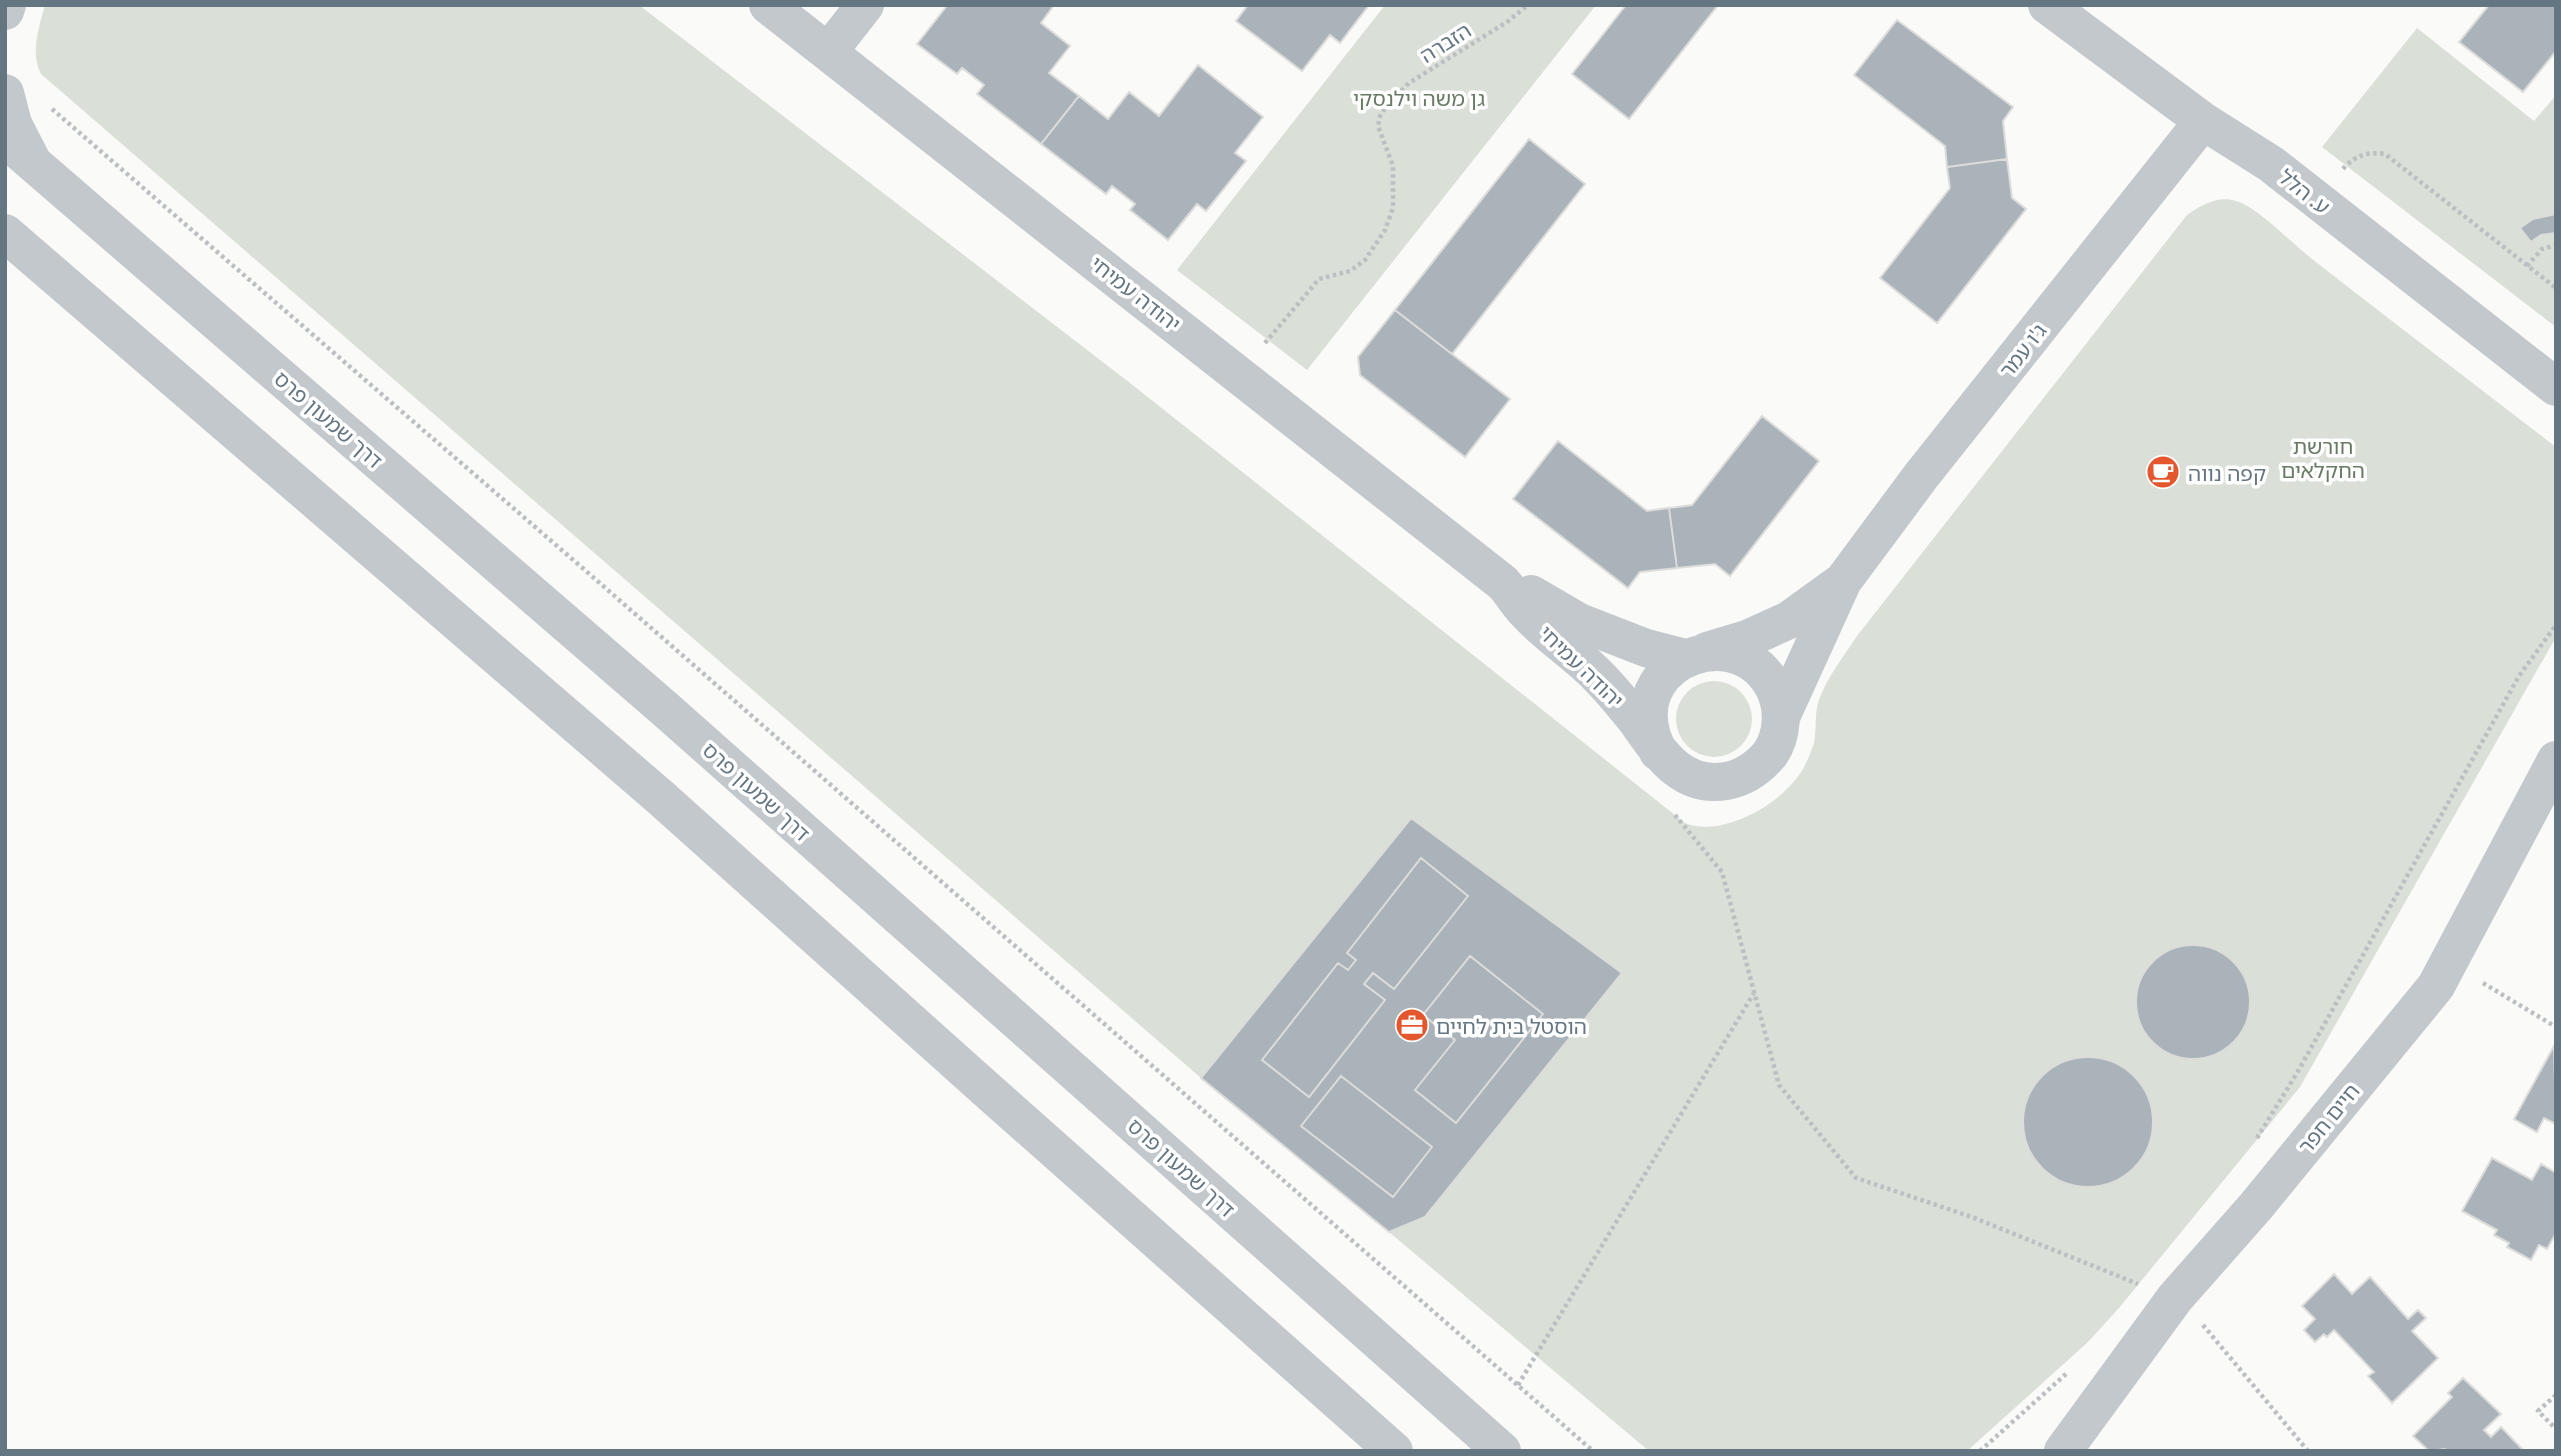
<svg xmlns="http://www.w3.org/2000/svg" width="2561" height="1456" font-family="Lato,'Noto Sans Hebrew',sans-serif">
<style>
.green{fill:#dadfd7}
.building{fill:#aab3b9;stroke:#dcdcda;stroke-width:2}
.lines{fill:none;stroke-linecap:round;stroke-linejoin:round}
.path{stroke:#bbbfc2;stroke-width:4.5;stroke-dasharray:3.5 3.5;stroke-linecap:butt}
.minor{stroke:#c3c8cc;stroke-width:38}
.labels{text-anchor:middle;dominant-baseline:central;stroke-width:7;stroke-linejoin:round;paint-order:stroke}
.street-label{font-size:21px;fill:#657683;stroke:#fff}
.park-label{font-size:21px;fill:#687a64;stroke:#fff}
.poi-label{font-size:21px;fill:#657683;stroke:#fff;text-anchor:start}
</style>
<rect width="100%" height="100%" fill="#fafaf8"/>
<path class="green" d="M45,5H639L1130,383L1685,823C1724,839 1790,800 1806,763C1809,757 1812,749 1814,743C1817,729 1814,714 1819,700C1827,677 1844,656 1857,636L2187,215C2201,205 2219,195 2236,201C2259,208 2291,243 2312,259C2393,322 2474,384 2556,447V637L2300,1087L2119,1308L2088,1342L1967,1451H1649L1389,1232L1425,1217L1622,972L1411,819L1201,1078L41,74C30,53 39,27 45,5Z
M1385,5H1596L1307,370L1177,270Z
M2417,28L2534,121L2556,95V327L2322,147Z
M1676 719a38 38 0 1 1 76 0a38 38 0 1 1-76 0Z"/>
<path class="building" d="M943,5H1054L1041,23L1070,46L1049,73L1079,96L1041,144L977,94L984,85L962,68L957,74L917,44L946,7Z
M1248,5H1369L1340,43L1330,35L1302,71L1236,21Z
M1626,5H1718L1629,119L1572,74Z
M2489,5H2556V51L2523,92L2459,42Z
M1897,20L2013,107L2003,121L2007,159L1947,167L1945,146L1854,75Z
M1198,65L1263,117L1235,153L1246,161L1206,211L1197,204L1168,240L1130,210L1135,204L1112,186L1106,194L1041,144L1079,96L1108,119L1129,92L1159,116Z
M1529,139L1585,184L1452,354L1395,310Z
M2007,159L2012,198L2026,209L1937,323L1880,278L1950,188L1947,167Z
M2556,214V233L2541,235L2531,242L2520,228L2533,219Z
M1395,310L1510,399L1465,457L1360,375L1358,357Z
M1762,416L1819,461L1730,576L1715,564L1677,568L1669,508L1692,505Z
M1558,441L1647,511L1669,508L1677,568L1640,572L1628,588L1513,499Z
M1411,818L1622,973L1425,1217L1389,1232L1201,1078Z
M1421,858L1468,896L1394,989L1373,973L1364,984L1385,1000L1309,1097L1262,1060L1338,963L1348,970L1356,960L1347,953Z
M2136 1002a57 57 0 1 1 114 0a57 57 0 1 1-114 0Z
M1470,956L1543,1014L1456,1123L1415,1090L1455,1040L1423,1015Z
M2554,1046L2556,1124L2544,1118L2537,1132L2514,1119Z
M2023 1122a65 65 0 1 1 130 0a65 65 0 1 1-130 0Z
M1341,1076L1432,1147L1393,1197L1301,1126Z
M2492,1158L2532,1180L2541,1164L2556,1173V1233L2547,1249L2539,1245L2531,1260L2507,1247L2509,1243L2494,1235L2497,1230L2462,1211Z
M2334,1274L2352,1294L2370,1277L2408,1319L2418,1310L2426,1318L2412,1331L2438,1358L2392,1403L2368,1376L2374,1372L2334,1330L2327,1337L2324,1334L2315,1342L2304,1330L2315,1319L2302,1306Z
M2463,1378L2501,1414L2484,1430L2491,1437L2501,1427L2524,1451H2447L2445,1449L2429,1451L2413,1436L2452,1397L2448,1393Z"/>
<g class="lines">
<path class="path" d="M52,109L586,571L1593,1451
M2343,169C2354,156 2368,151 2385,154L2556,288
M2527,266L2542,249L2556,245
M1265,343L1319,279L1350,271L1365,260L1385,230L1393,208V166L1378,126L1380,116L1387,105L1409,83L1507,22L1528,5
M1675,815L1722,872L1779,1085L1856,1178L1972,1217L2138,1284
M2483,983L2556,1027
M2257,1138L2297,1073L2519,676L2556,625
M2203,1325L2308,1451
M1518,1385L1754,993
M2556,1395L2538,1411L2556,1429
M1980,1451L2066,1374"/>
<path class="minor" d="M768,5L1503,583C1511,592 1518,603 1526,612C1548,636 1576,653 1598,676C1612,690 1624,705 1636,720C1659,752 1681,789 1726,781C1744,778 1758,768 1770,754C1783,735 1784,708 1774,688C1739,619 1632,658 1651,732C1652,738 1656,745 1658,752
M2047,5L2203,121L2271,164L2556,387
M5,11L7,5
M829,51L865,5
M5,93L13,124L31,159
M5,139L665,709L1502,1451
M5,233L660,797L987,1090L1394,1451
M1531,594L1579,622L1646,648L1685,658
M1707,651L1747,639L1789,620L1839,584
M1782,715L1843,581L1921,476L2203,121
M2063,1451L2175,1298L2257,1205L2436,986L2556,760"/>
</g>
<defs>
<symbol id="cafe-disc" viewBox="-11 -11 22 22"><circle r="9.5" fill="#e4572e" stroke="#fff"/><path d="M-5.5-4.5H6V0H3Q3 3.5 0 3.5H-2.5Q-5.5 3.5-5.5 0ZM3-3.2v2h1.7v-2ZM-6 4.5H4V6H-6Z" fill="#fff"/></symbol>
<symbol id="office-disc" viewBox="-11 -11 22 22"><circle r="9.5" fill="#e4572e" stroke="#fff"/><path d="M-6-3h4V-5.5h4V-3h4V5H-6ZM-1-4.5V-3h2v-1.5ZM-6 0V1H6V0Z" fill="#fff"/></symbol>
</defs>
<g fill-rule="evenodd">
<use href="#cafe-disc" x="2144" y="453" width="38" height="38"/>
<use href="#office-disc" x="1393" y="1006" width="38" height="38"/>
</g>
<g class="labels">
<g class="street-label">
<text transform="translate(1445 42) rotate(-32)">הזברה</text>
<text transform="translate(2305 191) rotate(38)">ע. הלל</text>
<text transform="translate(1136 293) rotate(38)">יהודה עמיחי</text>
<text transform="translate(2022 350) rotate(-52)">ג'ו עמר</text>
<text transform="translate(329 419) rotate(41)">דרך שמעון פרס</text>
<text transform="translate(1582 666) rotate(44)">יהודה עמיחי</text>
<text transform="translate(757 791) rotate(42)">דרך שמעון פרס</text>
<text transform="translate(2328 1118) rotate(-51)">חיים חפר</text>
<text transform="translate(1182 1167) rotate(42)">דרך שמעון פרס</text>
</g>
<g class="park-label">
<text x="1419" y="97">גן משה וילנסקי</text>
<text x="2323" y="445">חורשת<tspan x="2323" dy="24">החקלאים</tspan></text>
</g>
<g class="poi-label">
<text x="2188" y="472">קפה נווה</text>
<text x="1436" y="1025">הוסטל בית לחיים</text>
</g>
</g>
<rect width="2561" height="1456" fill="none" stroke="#657683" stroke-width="14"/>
</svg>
